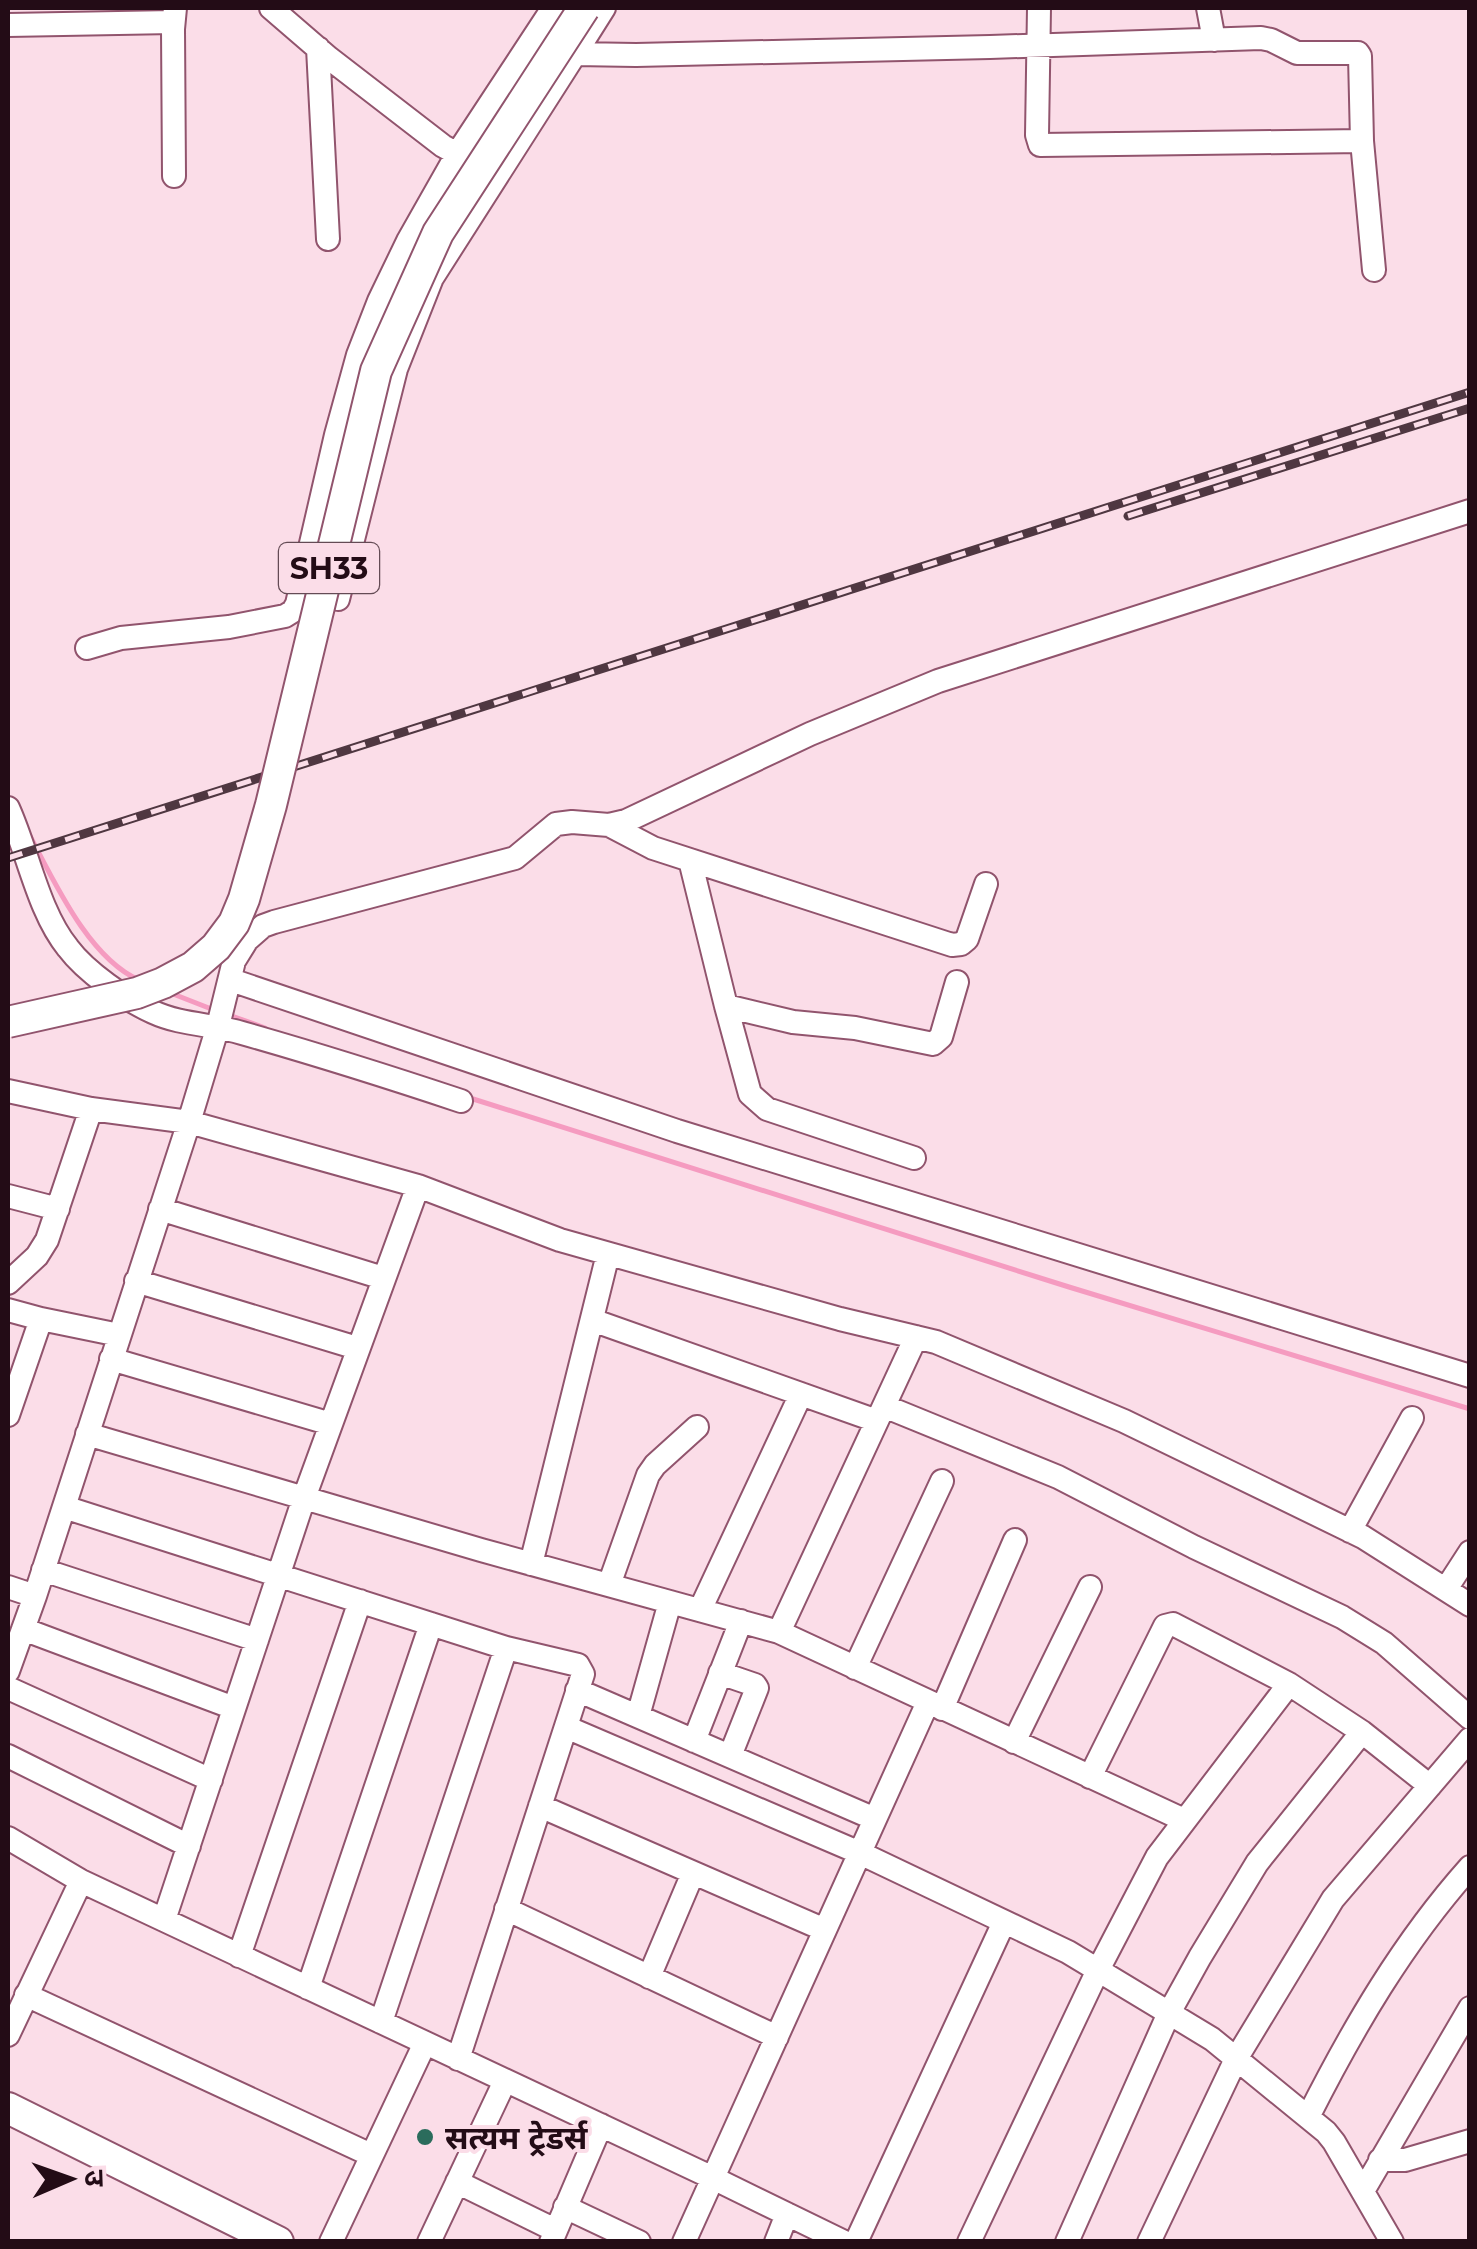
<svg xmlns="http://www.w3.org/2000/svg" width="1477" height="2249" font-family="Montserrat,'Noto Sans Devanagari',sans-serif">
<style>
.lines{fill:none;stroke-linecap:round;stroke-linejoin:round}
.stream{stroke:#f59bc0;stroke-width:5}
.minor-casing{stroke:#91546d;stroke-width:26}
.major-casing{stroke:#91546d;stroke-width:34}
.minor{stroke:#fff;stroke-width:22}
.major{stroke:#fff;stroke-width:30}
.rail-casing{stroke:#4f3741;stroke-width:9}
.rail{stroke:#fbdde8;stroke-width:5;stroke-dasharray:15;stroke-linecap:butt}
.major-bridge-casing{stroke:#91546d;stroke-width:34;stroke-linecap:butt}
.major-bridge{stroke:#fff;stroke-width:30}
.poi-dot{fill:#2b6c5c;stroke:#fbdde8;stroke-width:4}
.labels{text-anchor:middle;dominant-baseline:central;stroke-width:8;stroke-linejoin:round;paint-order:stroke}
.shield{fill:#fbdde8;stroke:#644b55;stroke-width:2.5}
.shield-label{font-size:30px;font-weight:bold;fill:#230c16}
.poi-label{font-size:32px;font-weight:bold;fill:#230c16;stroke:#fbdde8;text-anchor:start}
</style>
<rect width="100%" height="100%" fill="#fbdde8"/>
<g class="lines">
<path class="stream" d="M30,836C55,883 89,958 139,980
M168,992L214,1010
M229,1015L265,1028
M470,1098L1069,1287L1470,1409"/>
<defs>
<path id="minor" d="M271,8L329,58L443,146L452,151H459L553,8
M604,8L575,54L636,55L990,47L1261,38L1271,40L1297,53H1358L1360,56L1362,141L1374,270
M1039,8L1037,135L1040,145L1362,141
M1208,8L1214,40
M8,25L173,22
M318,48L328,239
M174,176L173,29L175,8
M338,599L396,369L432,278L575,54
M87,648L121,638L229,627L285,616L293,611L297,604L336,435L358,355L379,301L408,241L459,151
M8,808C28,852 38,911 68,948C86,972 126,1000 153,1012C181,1025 212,1024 242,1033C316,1054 389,1077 461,1101
M609,825L653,848L952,945L961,944L967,939L986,884
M690,860L726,1006L750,1094L767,1109L914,1158
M229,982L234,981L677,1131L1470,1376
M726,1006L793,1022L855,1028L933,1044L941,1037L957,982
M8,1091L91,1109L189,1122L418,1186L560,1240L840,1319L936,1342L1124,1421L1363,1537L1470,1605
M8,1196L58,1209
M160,1209L383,1278
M136,1281L357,1348
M8,1283L37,1256L47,1240L91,1109
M8,1310L41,1319L8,1415
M41,1319L119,1335
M592,1320L877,1421
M111,1359L331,1424
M884,1406L1058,1477L1194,1547L1342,1617L1384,1643L1470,1718
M87,1434L481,1550L779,1632L1184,1820
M64,1507L506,1648L578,1665L583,1674L458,2059
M1350,1531L1412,1418
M531,1564L608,1254
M43,1570L257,1640
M609,1585L648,1475L655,1465L697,1427
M8,1587L35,1596
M1446,1589L1470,1552
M700,1610L801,1394
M23,1629L234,1708
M779,1632L916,1337
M855,1668L942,1481
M8,1671L35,1596L189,1122L218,1026L234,961L247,940L263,926L274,922L515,858L556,824L572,822L609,825L626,821L810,734L938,681L1470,511
M720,1673L755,1685L757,1688L730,1756
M8,1688L211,1780
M577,1690L875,1819
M942,1709L1015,1540
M638,1716L670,1602
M566,1727L860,1853L1068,1952L1212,2039L1326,2132L1334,2142L1392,2242
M694,1741L741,1621
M1014,1742L1090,1587
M8,1756L189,1846
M1090,1777L1165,1626L1173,1624L1289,1684L1362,1732L1430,1786
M540,1806L825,1930
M8,1838L81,1881L713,2178L844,2242
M506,1909L777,2037
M164,1920L304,1498L418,1186
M239,1956L360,1601
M649,1977L693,1873
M308,1988L431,1624
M26,1995L371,2155
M381,2022L506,1648
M8,2035L81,1881
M1308,2117C1353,2028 1403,1942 1470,1867
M1380,2160H1405L1470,2141
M457,2182L555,2230
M1363,2191L1470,2008
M565,2207L639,2242
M331,2242L425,2043
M429,2242L505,2081
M551,2242L601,2125
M684,2242L928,1702
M776,2242L787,2214
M856,2242L1004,1922
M969,2242L1098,1970L1157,1857L1289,1684
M1067,2242L1169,2013L1200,1957L1257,1863L1362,1732
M1149,2242L1236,2059L1333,1899L1470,1739"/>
<path id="major" d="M8,2108L278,2242"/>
</defs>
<use href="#minor" class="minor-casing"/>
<use href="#major" class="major-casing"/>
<use href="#minor" class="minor"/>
<use href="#major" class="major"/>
<defs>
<path id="rail" d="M1128,516L1470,408
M8,858L1470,392"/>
</defs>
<use href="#rail" class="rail-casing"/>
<use href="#rail" class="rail"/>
<defs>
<path id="major-bridge" d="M8,1022L137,993L163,983L193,967L216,947L234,923L244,899L271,805L376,371L438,233L584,8"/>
</defs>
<use href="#major-bridge" class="major-bridge-casing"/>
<use href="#major-bridge" class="major-bridge"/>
</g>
<circle class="poi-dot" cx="425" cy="2137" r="10"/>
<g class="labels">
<rect class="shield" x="279" y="543" width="100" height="50" rx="8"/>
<g class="shield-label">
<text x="329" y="568">SH33</text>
</g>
<g class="poi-label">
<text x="445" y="2137">सत्यम ट्रेडर्स</text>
</g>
</g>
<rect width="1477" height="2249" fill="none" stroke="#230c16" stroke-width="20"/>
<g transform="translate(70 2179) rotate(88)" stroke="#fbdde8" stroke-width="8" paint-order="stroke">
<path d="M0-8L18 38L0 25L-18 38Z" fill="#230c16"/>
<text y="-15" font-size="28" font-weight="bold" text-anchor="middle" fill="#230c16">उ</text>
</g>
</svg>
